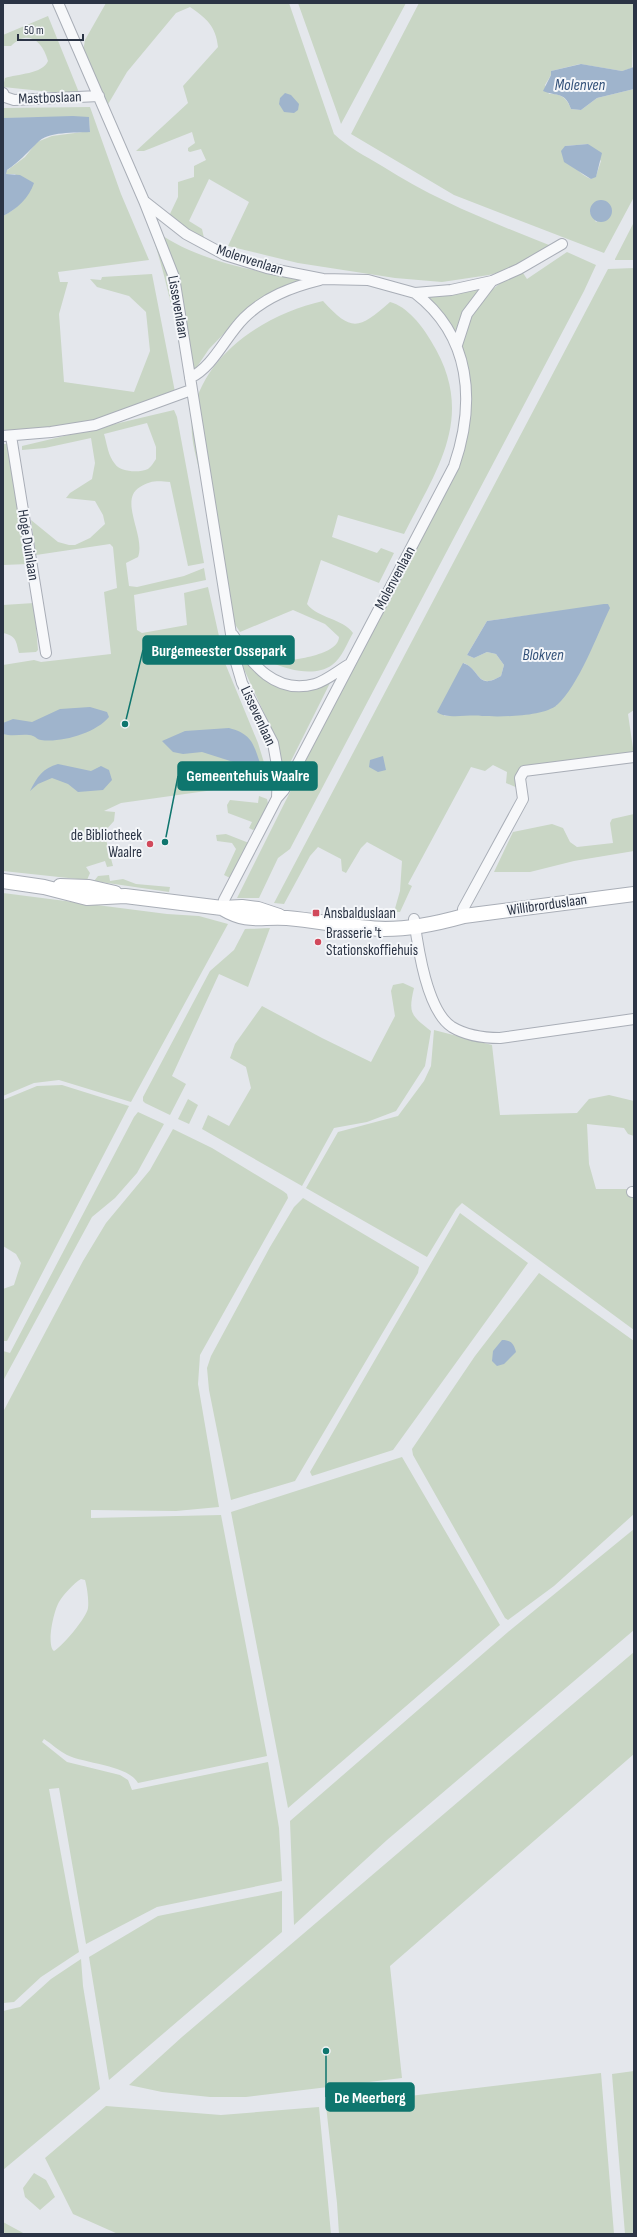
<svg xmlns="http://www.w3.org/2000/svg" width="637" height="2237" font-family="'Sofia Sans Condensed',sans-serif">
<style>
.green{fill:#c9d6c5;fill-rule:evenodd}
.water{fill:#9fb4cc}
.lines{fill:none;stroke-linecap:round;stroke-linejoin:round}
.street-casing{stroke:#a9aeb7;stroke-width:12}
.secondary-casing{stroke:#a9aeb7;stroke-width:16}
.street{stroke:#f7f8fa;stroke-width:10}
.secondary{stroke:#fff;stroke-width:14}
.poi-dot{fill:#d1495b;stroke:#f4f6f9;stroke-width:1.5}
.labels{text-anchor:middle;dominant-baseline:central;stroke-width:4;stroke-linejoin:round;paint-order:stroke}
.street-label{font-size:15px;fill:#2b3445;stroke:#f4f6f9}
.poi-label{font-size:15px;fill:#2b3445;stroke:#f4f6f9;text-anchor:start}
.water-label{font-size:16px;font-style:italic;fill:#34527a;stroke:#f4f6f9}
.leader{fill:none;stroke:#0f766e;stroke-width:1.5}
.callout-dot{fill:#0f766e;stroke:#f4f6f9;stroke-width:1.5}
.callout{fill:#0f766e;stroke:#0f766e;stroke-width:1.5}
.callout-label{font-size:16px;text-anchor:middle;font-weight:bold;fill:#fff}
</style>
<rect width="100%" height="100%" fill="#e4e7ec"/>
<path class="green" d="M106,3H289L334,134C348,147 365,156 382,166C435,200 491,222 549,245L546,249L507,270L489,275L442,282L395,278L298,263L228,246L249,202L209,179L189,221L202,229L204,238L185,230L169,216L178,197V182L194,177V166L206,160L201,149L190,152L188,151V148L195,143L192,132L144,151H136L188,103L183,86L218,47C216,26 206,18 190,7L176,13L127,72L107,106L83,51L85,40Z
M298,3H406L341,124L338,115Z
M419,3H634L632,68L622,71L580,64L551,71V75L545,85L549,94C561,93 567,98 571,109L581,110L597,98L634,89V197L604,253L454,195L351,134ZM588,144L601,161L596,176L591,179C574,171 573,163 565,146ZM606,202L612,210L596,222L590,212Z
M48,16L80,95L3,87L5,78C17,74 43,74 48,61C42,40 28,29 11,46H3V35Z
M90,107L121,194L149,260L58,272L60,282H68L59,314L64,382L134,392L150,351L146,312L129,296L97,287L90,279L101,280L102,277L152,274L175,392L91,421L51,428L3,432V216L13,210L29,193L15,174H6L5,172L25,157L37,142L52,136L90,131L89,117L3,118V108Z
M634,222V260H615V259Z
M149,226C196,264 266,273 325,283L306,285L239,318L209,349L186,383C177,330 167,277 149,226Z
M567,252L596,265L584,291L290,849L278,858L259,898H237L346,680L429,521L469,421L471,401L462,344L471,315L487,294L504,280L521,270L527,279Z
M634,268V710L628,714L634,755L529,769L520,789L506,783L507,772L493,765L485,771L471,767L408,884L412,886L400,912H394L400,891L402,861L367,842L361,848L346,873L342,871L341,859L318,847L310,856L284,904L274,903L608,269ZM575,609L578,675L556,706L444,716L464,663C481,671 477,690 501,676L504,665L496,654L487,652L474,658L467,655L487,621Z
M478,288L479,293L455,331L427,297L429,294Z
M323,301C352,333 359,329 390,302C407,306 423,327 431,341C477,415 438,467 404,534L338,515L332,537L377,553L381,548L394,553L379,583L321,560L307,604C319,619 342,618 353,633C347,643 342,658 332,665C315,677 289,670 272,663C287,660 338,657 339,637L325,624L293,610L240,632L234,623C220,573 209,524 200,473C196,456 190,437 192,419C200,356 265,314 323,301Z
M174,410L177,417L204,563L188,566L170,482C158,481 151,480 140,487C118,500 146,536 138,557L126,563L129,586L137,587L184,576L204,568L206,580L134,595L137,630L142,633L187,625L184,593L208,587L225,663L258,743L270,782L121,803L104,811L115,812L114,821L104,832L113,866L107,867L105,861L86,867L90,873L87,880L3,871V665L34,660L41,662L111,654L104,592L117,588L113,547L110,544L36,555L31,520L58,542L69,545H75L90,538L105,524L103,515L95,501L66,498L70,493L92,479L95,463L91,438L45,448L22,450V446ZM147,423L156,447V459C154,462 151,467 148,469C139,473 120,472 115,464C108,456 107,444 104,434Z
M3,444H8L28,564L3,565Z
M34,603L38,650L36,652L19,653C16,642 17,636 3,633V605Z
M240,653L275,685L332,679L284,775L273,733L238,656Z
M259,796L267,799L269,808L259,827L253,830L249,828L252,822L228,813L227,805L230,800L258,803Z
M634,814V851L574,861L530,872H494L513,832L552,824L563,828L570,842L577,847L613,843L610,823L612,819Z
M226,834L249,843L232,879L224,875L236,849L232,843L217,841L216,835Z
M109,875L110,881L123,879L136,884L170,887L169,892L94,881L98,876Z
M3,893L167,914L199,916L228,924L131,1102L59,1080L34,1083L3,1096Z
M270,928L248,987L219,974L172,1076L186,1084L170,1115L145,1103L143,1101V1097L210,971L234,950L245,929Z
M403,983L414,988C408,1014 411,1015 431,1031L425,1066L396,1111L367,1122L334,1128L302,1186L202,1129L208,1115L229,1126L251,1088L246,1067L230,1058L235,1044L262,1006L322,1038L371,1062L395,1016L391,991L393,985Z
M434,1030L492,1045L500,1115L577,1113L589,1099L609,1095L634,1101V1136L628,1134L624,1128L587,1124L589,1164L596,1189H634V1330L462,1203L456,1209L427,1257L306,1188L338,1132L398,1116L424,1081L431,1066Z
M62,1085L129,1106L7,1341H3V1289L14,1285L21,1263L16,1254L3,1246V1100L37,1086Z
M188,1099L198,1105L189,1124L178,1119Z
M138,1112L164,1124L137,1173L115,1198L92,1217L3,1381V1351L10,1353L134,1117Z
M173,1129L212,1148L283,1191L287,1194L288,1198L200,1355L198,1384L219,1507L176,1511L91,1510V1518L221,1515L267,1756L138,1783C128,1765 86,1764 67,1755C59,1751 52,1744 44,1739L42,1742L67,1762L120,1775L128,1780L132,1790L268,1762L279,1828L282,1881L157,1907L86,1944L59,1788L49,1789L79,1952L41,1977L14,2002L3,2003V1412L83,1261L106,1223L150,1170ZM81,1579L85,1580C87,1587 89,1600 88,1608C87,1617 62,1647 54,1651C46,1645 54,1610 59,1602C63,1595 74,1583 81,1579Z
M303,1198L419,1267L418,1273L295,1481L231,1500L209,1390L207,1368L211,1356L270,1247L294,1207Z
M460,1213L528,1263L393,1450L312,1476L310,1472Z
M539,1273L634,1341V1514L554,1586L508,1620L505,1618L413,1455L412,1449L475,1356Z
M402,1457L500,1625L288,1808L231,1512Z
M634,1529V1630L387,1840L294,1925L290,1821L508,1632Z
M634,1652V1754L390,1966L402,2078L246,2097H210L162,2092L129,2085L182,2037Z
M282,1891V1932L109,2080L89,1957L158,1916Z
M81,1959L83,1986L100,2089L3,2170V2011L20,2007L51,1979Z
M634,2071V2234H625L612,2074Z
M601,2073L614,2234H339L337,2203L326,2106Z
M106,2106L221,2115L319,2107L331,2234H118L73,2214L45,2158Z
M34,2173L46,2180L55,2197L40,2210L25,2197L23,2188Z
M3,2222L25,2234H3Z"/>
<path class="water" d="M581,64L622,71L634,67V89L597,98L581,110L571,109C565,91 557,97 543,91L551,75V71Z
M285,93L291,95L299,104L298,110L294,113L284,112L279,104L280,98Z
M73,116L89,117L90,132C75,133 48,131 37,143C27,153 19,162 7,170L6,174L20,175L34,183C29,198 17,209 3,216V118Z
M588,144L602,153L596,177L591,179L564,162L561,151L565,146Z
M590 211a11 11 0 1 1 22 0a11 11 0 1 1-22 0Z
M604,604H608L610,608C597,635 579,685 557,705C543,717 500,717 482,716C468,714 448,720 437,712L463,663C481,669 476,691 501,676L504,665L496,654L487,652L474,658L467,655L487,621Z
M90,707L107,712L109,717C96,733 61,743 41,740C38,740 36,737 33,736C25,733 14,737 3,734V723L13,719L32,722L60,709Z
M229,728C251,734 253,742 260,763L257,765L246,766L202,752L183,754L173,752L162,741L185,731Z
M383,756L386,770L378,772L369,767L370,760Z
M58,764L91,771L101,766L109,770L112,780L103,790L78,792L68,784L52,778L38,784L30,791C37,777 43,768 58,764Z
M502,1340C511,1340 514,1344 516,1352L504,1364L497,1366L492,1361L493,1351Z"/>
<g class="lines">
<defs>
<path id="street" d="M58,3L144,201L174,277L235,659L242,683L273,743L278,771L277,798L224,900L222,908
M3,93L5,97L14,100L99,96
M144,201L186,234L225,255L267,268L323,279L368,280L415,293L451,290L492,281L519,269L562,244
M457,345L467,314L492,281
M190,378C214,366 225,337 244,318C265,297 292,287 320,280
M3,436L51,432L95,425L191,390
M11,436L46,653
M233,635C252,665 276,695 315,684C326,681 339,670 350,664
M277,798L284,790L454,466C476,402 471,336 415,293
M464,916L463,909L523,799L520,778L524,771L634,757
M414,919C418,948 427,1011 452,1027C467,1036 484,1038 500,1038L634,1019
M632,1192H634"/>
<path id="secondary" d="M3,881L44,887L87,898L125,896L222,908L242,907L258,909L279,916
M60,886L89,887L115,893
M222,908C249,924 260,916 287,918C320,921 353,928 385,929C411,929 439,923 464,916L634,894"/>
</defs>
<use href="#street" class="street-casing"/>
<use href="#secondary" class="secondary-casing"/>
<use href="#street" class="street"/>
<use href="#secondary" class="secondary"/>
</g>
<g class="poi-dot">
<circle cx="150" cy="844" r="4"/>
<rect x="312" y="909" width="8" height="8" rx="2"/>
<circle cx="318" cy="942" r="4"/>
</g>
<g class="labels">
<g class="street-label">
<text transform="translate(50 98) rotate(-2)">Mastboslaan</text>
<text transform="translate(250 260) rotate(18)">Molenvenlaan</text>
<text transform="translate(178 307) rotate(80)">Lissevenlaan</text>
<text transform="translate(28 545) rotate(81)">Hoge Duinlaan</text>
<text transform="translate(395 578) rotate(-62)">Molenvenlaan</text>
<text transform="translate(258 716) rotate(65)">Lissevenlaan</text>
<text transform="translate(547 905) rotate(-8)">Willibrorduslaan</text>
</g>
<g class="poi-label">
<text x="142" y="835" text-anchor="end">de Bibliotheek<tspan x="142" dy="17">Waalre</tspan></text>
<text x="324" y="913">Ansbalduslaan</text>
<text x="326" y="933">Brasserie 't<tspan x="326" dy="17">Stationskoffiehuis</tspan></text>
</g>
<g class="water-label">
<text x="580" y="85">Molenven</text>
<text x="543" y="655">Blokven</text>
</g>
</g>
<path class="leader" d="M125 724L143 650M165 842L178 776M326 2051L326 2097"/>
<g class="callout-dot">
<circle cx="125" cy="724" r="4"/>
<circle cx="165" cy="842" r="4"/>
<circle cx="326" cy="2051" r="4"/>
</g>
<g class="callout">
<rect x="143" y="636" width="151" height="28" rx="4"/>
<rect x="178" y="762" width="139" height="28" rx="4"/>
<rect x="326" y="2083" width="88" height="28" rx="4"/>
</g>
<g class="callout-label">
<text x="219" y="656">Burgemeester Ossepark</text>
<text x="248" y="781">Gemeentehuis Waalre</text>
<text x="370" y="2103">De Meerberg</text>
</g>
<rect width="637" height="2237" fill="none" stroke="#2b3445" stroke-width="8"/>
<path d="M18 34v6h65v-6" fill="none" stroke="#2b3445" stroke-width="2"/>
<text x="24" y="34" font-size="12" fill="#2b3445" stroke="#f4f6f9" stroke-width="3" paint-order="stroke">50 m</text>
</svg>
